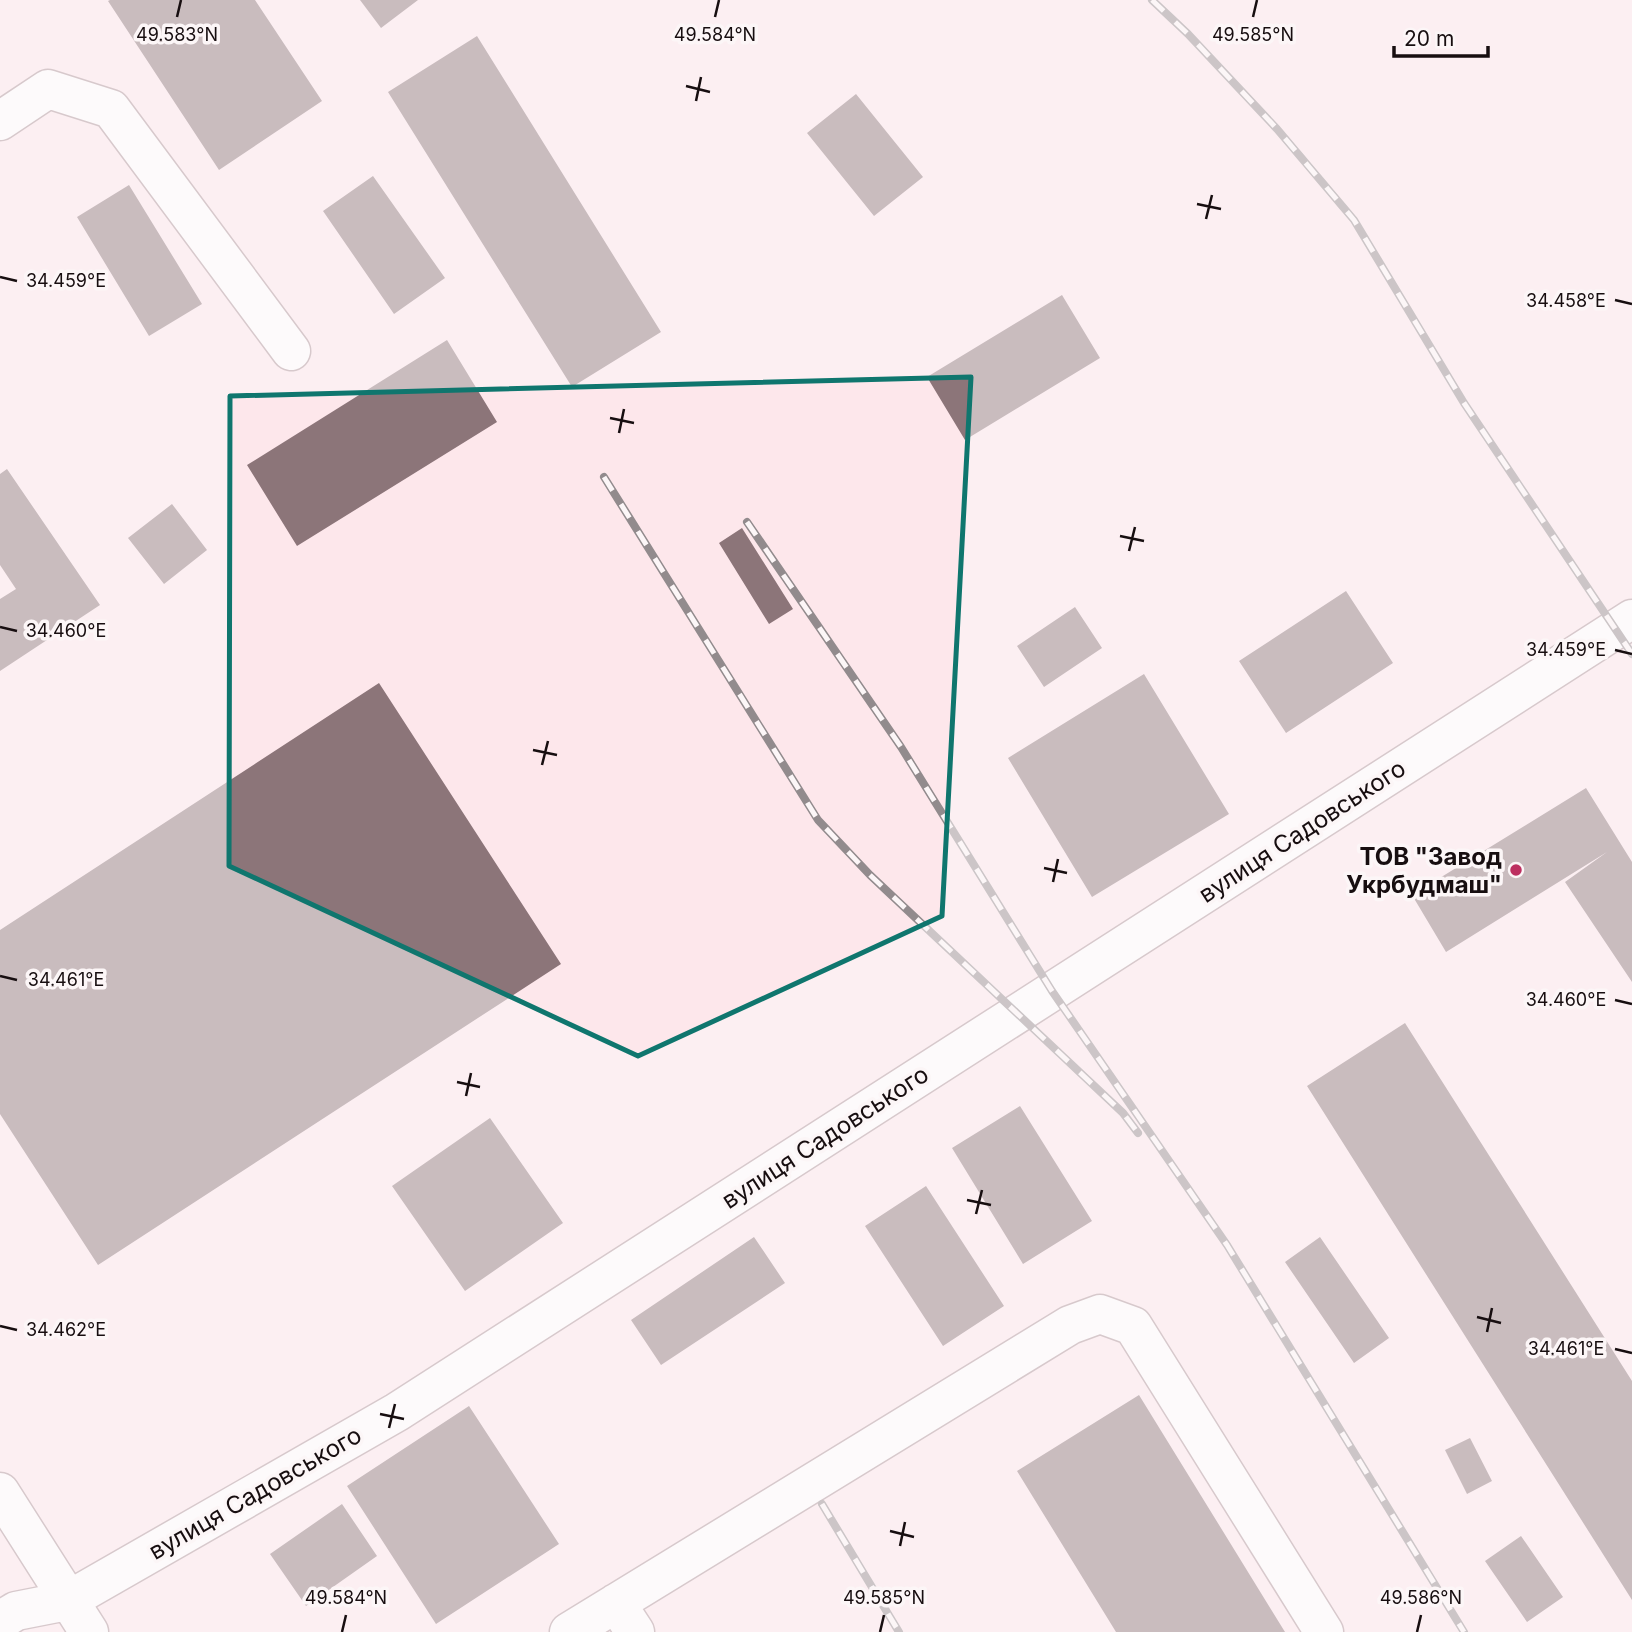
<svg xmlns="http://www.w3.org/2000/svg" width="1632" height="1632" font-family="Inter,sans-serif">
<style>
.built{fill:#fde7eb}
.building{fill:#8c7579}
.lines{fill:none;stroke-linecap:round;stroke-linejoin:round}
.minor-casing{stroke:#ac9398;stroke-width:41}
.minor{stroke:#fff;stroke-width:38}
.rail-casing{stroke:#928b8d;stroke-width:8}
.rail{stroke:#fcf6f7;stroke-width:5;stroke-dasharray:16;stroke-linecap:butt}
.marked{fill:none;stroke:#0f766e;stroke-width:5;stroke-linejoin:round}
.ticks{fill:none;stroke:#170e10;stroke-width:2.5}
.poi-dot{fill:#bd2f60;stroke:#fcf6f7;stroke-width:2.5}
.labels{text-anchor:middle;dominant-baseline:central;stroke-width:7;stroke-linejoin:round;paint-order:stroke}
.street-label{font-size:24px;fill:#170e10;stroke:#fcf6f7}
.poi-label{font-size:24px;font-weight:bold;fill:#170e10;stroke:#fcf6f7;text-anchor:end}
.ticks-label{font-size:18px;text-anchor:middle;fill:#170e10;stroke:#fcf6f7;stroke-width:7;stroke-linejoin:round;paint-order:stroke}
</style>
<rect width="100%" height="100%" fill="#fcf6f7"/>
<path class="built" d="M0,0H1632V1632H0Z"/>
<path class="building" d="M110,0H255L322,101L219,170L108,1Z
M360,0H418L381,28Z
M477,36L661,332L572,387L388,92Z
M856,94L923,177L874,216L807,133Z
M373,176L445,278L394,314L323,211Z
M129,185L202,304L149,336L77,217Z
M1062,295L1100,358L965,440L927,377Z
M447,340L497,422L297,546L247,465Z
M7,469L100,605L0,671V599L16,589L0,565V474Z
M172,504L207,550L164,584L128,538Z
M742,528L793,609L769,624L719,543Z
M1346,591L1393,663L1286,733L1239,661Z
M1075,607L1102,648L1044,687L1017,646Z
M1144,674L1229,814L1092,897L1008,758Z
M379,683L561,964L98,1265L0,1114V930Z
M1586,788L1632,862V982L1565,882L1607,852L1446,952L1412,895Z
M1405,1023L1632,1381V1600L1307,1086Z
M1020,1106L1092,1221L1023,1264L952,1148Z
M490,1118L563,1223L465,1291L392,1186Z
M926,1186L1004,1306L943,1346L865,1226Z
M754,1237L785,1283L661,1365L631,1320Z
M1320,1237L1389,1338L1354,1363L1285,1262Z
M1139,1395L1285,1632H1116L1017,1471Z
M469,1406L559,1544L436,1624L347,1486Z
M1470,1438L1492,1481L1467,1494L1445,1450Z
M342,1504L377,1556L306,1606L270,1554Z
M1521,1536L1563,1597L1527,1622L1485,1561Z"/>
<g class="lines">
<defs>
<path id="minor" d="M0,121L48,89L111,109L291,351
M0,1492L89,1632
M616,1603L635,1632
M0,1621L16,1611L67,1601L397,1412L1632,619
M569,1632L1070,1325L1100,1314L1133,1326L1324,1632"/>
</defs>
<use href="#minor" class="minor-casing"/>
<use href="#minor" class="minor"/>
<defs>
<path id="rail" d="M1152,0L1188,34L1277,129L1354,220L1464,403L1632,654
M604,477L818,820L870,875L1123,1113L1138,1133
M747,522L901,747L1052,991L1227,1245L1464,1632
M822,1504L899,1632"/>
</defs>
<use href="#rail" class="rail-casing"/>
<use href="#rail" class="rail"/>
</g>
<path d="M0 0H1632V1632H0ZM971,377L942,916L638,1056L229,866L230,396Z" fill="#fcf6f7" fill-opacity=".55" fill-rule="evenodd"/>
<path class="marked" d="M971,377L942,916L638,1056L229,866L230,396Z"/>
<path class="ticks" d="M177,17L181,0M715,17L719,0M1253,17L1257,0M686,86L710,92M696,101L701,77M1197,204L1221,209M1206,219L1212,195M0,277L17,281M1615,300L1632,304M610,418L634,423M619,433L624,409M1120,536L1144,541M1129,551L1135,527M0,627L17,631M1615,650L1632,654M533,750L557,755M542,765L548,741M1044,868L1067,873M1053,882L1058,859M0,976L17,980M1615,1000L1632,1004M457,1082L480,1087M466,1096L471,1073M967,1200L991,1205M976,1214L982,1190M1477,1317L1501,1323M0,1326L17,1330M1487,1332L1492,1308M1615,1349L1632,1353M380,1414L404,1419M389,1428L395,1404M890,1531L914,1537M900,1546L905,1522M342,1632L346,1615M880,1632L884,1615M1417,1632L1421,1615"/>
<circle class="poi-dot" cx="1516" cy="870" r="7"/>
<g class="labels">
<g class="street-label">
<text transform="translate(1302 831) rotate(-33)">вулиця Садовського</text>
<text transform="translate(825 1137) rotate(-33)">вулиця Садовського</text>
<text transform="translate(255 1493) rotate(-30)">вулиця Садовського</text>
</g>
<g class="poi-label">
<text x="1502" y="856">ТОВ "Завод<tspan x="1502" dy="28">Укрбудмаш"</tspan></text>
</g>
</g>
<g class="ticks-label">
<text x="177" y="41">49.583°N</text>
<text x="715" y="41">49.584°N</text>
<text x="1253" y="41">49.585°N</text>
<text x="66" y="287">34.459°E</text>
<text x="1566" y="307">34.458°E</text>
<text x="66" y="637">34.460°E</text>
<text x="1566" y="656">34.459°E</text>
<text x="66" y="986">34.461°E</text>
<text x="1566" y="1006">34.460°E</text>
<text x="66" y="1336">34.462°E</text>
<text x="1566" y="1355">34.461°E</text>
<text x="346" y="1604">49.584°N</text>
<text x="884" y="1604">49.585°N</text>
<text x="1421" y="1604">49.586°N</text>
</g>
<path d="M1394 46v10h94v-10" fill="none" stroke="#170e10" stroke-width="3.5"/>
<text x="1404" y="46" font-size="21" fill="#170e10" stroke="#fcf6f7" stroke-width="5" paint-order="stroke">20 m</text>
</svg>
